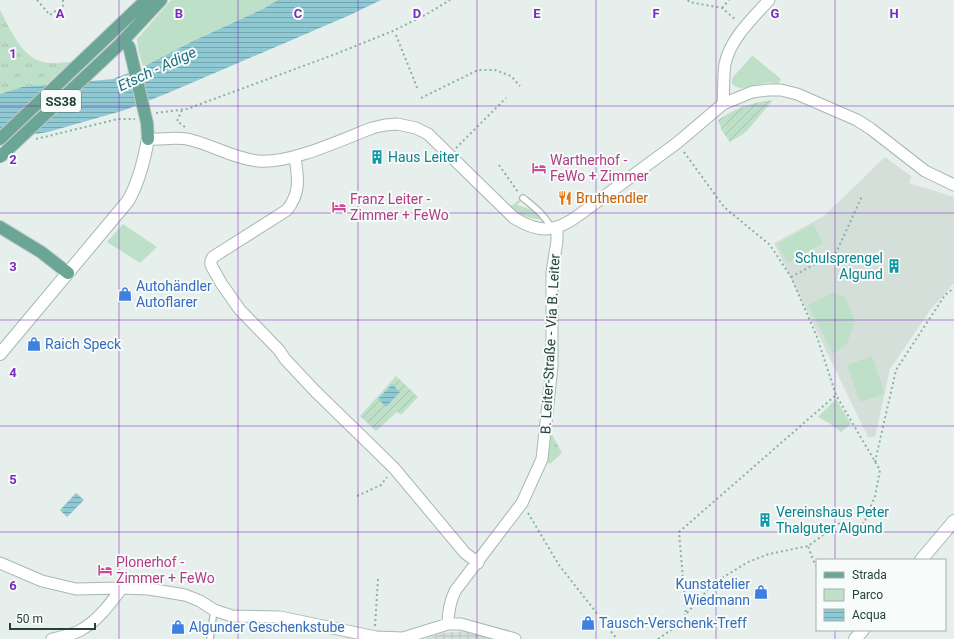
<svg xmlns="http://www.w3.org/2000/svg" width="954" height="639" font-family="Roboto,sans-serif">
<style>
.built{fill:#d4dfda}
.industrial{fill:url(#industrial-grid)}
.grass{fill:url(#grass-tufts)}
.park{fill:#bfe0c8}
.garden{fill:url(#garden-furrows)}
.water{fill:url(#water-rules)}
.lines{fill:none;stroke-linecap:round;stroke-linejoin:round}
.service-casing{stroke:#a8b8b2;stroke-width:8}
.minor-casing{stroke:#a8b8b2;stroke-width:13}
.secondary-casing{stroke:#a4bbb3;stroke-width:14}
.primary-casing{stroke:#c2cac8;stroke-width:14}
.path{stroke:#86b3a5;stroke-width:2;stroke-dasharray:2 3;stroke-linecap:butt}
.service{stroke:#fff;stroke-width:5.5}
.minor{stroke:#fff;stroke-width:11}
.secondary{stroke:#fff;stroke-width:12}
.primary{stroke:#6aa596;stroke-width:12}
.primary-bridge-casing{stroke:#c2cac8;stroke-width:14;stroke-linecap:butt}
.primary-bridge{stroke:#6aa596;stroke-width:12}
.grid{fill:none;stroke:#7b2cbf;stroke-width:1;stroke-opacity:0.55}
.labels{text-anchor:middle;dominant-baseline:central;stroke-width:4;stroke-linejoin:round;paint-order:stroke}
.shield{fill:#f7fbf9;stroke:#637a73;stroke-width:1}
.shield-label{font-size:13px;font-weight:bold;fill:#24423a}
.culture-label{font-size:14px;fill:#0d838f;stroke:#f7fbf9;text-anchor:start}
.hotel-label{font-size:14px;fill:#b23c85;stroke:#f7fbf9;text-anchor:start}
.food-label{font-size:14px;fill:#c56008;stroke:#f7fbf9;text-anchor:start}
.shop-label{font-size:14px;fill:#366cbe;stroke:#f7fbf9;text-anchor:start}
.street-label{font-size:14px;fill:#24423a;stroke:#f7fbf9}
.water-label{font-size:15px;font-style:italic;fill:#1c6f80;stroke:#f7fbf9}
.grid-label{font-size:13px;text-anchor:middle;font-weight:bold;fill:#7b2cbf;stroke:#f7fbf9;stroke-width:4;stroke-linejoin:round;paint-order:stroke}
</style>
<defs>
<pattern id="industrial-grid" width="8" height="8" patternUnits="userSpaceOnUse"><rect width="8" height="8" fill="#d4dfda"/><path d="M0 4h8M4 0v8" fill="none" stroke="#b6c1bc"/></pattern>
<pattern id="grass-tufts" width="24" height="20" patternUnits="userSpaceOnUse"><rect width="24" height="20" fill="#bfe0c8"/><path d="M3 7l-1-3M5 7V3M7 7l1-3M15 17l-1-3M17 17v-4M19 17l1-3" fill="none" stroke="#a4c1ad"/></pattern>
<pattern id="garden-furrows" width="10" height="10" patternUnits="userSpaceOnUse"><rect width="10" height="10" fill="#bfe0c8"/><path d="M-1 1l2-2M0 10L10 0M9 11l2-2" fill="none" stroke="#a4c1ad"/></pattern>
<pattern id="water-rules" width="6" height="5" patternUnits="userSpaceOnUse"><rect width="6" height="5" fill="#8ec9d4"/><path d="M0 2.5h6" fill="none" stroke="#74a5ad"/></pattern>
</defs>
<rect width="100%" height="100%" fill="#e6efeb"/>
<path class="built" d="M885,157L911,176L909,183L954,197V283L931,309L890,369L875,437H868L774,243L824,216Z"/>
<path class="industrial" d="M467,631L503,639H425L442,633Z"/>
<path class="grass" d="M0,10C9,27 20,54 40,61C49,65 61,62 71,62L46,85L22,87L0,94Z
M519,200L521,201L517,205L533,210L544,219C531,220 522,216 511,208L510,207Z
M548,427L562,453L550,464L545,461Z"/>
<path class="park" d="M171,0H278L263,9L193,41L143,67L138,49L137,39Z
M752,56H753L781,79L778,84C774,83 769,82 765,83C753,85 743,93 732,84V78Z
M123,224L157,247L140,263L107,242Z
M813,224L823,243L788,263L777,244Z
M832,293L845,297L855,321L847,344L833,354L808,305Z
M872,356L885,394L860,402L847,365Z
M836,399L851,424L841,432L829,423L818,417Z"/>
<path class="garden" d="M773,100L746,132L730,142L722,131L718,120C736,108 752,102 773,100Z
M396,376L418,397L401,415L397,412L376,431L360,416Z"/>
<path class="water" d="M278,0H381L350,15L168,93L125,110L48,132L0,140V94L22,87L113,79L143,67L193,41L263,9Z
M392,384L400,392L386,407L378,399Z
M76,493L84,500L67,517L60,510Z"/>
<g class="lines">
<defs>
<path id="service" d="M523,198C534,207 545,215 551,228
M210,639L214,610"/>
<path id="minor" d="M723,104C724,91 723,77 725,64C730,39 753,18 769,0
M148,139C162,140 178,136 191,140C215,146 232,158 258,161C290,164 341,140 372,128L385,125L397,124L416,128L428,134L514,218C540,234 556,232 579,215L677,143L723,104L752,92L768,90H781L797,94L857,120L871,129L925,171L954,185
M295,157C298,178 301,192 287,210L213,257L211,261V265L221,283L240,310L279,350L285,359L315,391L394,468L465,553L478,563
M0,563L42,581L76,589L122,588L149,589L185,595L200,601L214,610L232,616L280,617L376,637L403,638L448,624H461L515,639
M448,624C448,612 450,602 455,591L522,503L542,459L552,366V272L557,241V228
M52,639C61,637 71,635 79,631C97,622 110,604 122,588"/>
<path id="secondary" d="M0,354L128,201C139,182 144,161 148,139
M921,560L954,521
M855,639L863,630"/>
<path id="primary" d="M120,44L161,0
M147,123L148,139
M0,139L146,0
M0,227L41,252L68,273"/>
</defs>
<use href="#service" class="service-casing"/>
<use href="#minor" class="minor-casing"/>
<use href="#secondary" class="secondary-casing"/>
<use href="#primary" class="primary-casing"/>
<path class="path" d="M37,0L50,15L63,6V0
M688,0L689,2L722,8L736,20
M722,8L729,0
M396,35L418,90
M421,98L478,70H495L511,76L520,86
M182,110L177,121L185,127
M156,113L187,109L333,55L393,31L427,14L450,0
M36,139L118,119H135
M456,148L506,98
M684,152L724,207L770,245L791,277L817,337L836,395L880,470L875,496L864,523L857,526L840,523L808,546L813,560L817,567
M499,165L518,192
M791,277L836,253L862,196
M875,462L896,370L945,295L954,288
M357,496L381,485L387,477
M528,513L559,565L617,639
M687,613L714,583L748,562L769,554L808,546
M375,626L378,579
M658,639L674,628L686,614L679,532L836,395"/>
<use href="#service" class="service"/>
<use href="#minor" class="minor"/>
<use href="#secondary" class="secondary"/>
<use href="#primary" class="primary"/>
<defs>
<path id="primary-bridge" d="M129,46L147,123
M0,157L120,44"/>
</defs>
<use href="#primary-bridge" class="primary-bridge-casing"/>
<use href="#primary-bridge" class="primary-bridge"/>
</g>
<path class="grid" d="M119,0V639M238,0V639M358,0V639M477,0V639M596,0V639M716,0V639M835,0V560M0,106H954M0,213H954M0,320H954M0,426H954M0,532H954M835,630V639"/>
<defs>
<symbol id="building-bare" viewBox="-9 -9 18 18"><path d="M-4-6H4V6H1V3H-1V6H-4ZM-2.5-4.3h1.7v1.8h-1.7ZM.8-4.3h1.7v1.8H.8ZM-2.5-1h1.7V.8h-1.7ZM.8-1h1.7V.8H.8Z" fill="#0f9aa8" stroke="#f7fbf9" stroke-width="2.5" paint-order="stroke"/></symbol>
<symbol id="hotel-bare" viewBox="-9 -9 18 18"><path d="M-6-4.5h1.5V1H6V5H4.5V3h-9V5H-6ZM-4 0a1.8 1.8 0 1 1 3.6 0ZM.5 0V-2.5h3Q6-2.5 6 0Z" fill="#d1479c" stroke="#f7fbf9" stroke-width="2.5" paint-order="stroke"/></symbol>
<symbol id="restaurant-bare" viewBox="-9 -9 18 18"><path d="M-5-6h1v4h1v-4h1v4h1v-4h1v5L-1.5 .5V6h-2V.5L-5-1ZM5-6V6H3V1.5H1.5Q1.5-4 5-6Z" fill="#e8710a" stroke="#f7fbf9" stroke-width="2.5" paint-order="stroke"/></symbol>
<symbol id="shop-bare" viewBox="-9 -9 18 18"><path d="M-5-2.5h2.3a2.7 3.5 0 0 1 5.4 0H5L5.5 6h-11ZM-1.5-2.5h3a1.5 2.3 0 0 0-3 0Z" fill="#3f7fe0" stroke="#f7fbf9" stroke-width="2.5" paint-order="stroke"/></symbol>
</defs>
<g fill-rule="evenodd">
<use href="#building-bare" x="367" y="147" width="20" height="20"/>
<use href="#hotel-bare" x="529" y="158" width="20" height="20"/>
<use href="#restaurant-bare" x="555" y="188" width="20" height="20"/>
<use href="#hotel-bare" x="329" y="197" width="20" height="20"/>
<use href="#building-bare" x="884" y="256" width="20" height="20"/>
<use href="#shop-bare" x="115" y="284" width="20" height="20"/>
<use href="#shop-bare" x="24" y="334" width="20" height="20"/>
<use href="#building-bare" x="755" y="510" width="20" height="20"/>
<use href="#hotel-bare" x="95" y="560" width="20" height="20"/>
<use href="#shop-bare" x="751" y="582" width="20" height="20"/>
<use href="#shop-bare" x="578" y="613" width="20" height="20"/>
<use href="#shop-bare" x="168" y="617" width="20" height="20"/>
</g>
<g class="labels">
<rect class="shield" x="41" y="90" width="40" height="22" rx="3"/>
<g class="shield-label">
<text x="61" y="101">SS38</text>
</g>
<g class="culture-label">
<text x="388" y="157">Haus Leiter</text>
<text x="883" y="258" text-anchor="end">Schulsprengel<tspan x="883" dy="16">Algund</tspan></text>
<text x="776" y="512">Vereinshaus Peter<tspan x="776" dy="16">Thalguter Algund</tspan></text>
</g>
<g class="hotel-label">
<text x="550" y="160">Wartherhof -<tspan x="550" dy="16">FeWo + Zimmer</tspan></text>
<text x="350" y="199">Franz Leiter -<tspan x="350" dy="16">Zimmer + FeWo</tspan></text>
<text x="116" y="562">Plonerhof -<tspan x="116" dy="16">Zimmer + FeWo</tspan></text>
</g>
<g class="food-label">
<text x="576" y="198">Bruthendler</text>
</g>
<g class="shop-label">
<text x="136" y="286">Autohändler<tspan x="136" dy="16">Autoflarer</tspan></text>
<text x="45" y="344">Raich Speck</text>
<text x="750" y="584" text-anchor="end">Kunstatelier<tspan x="750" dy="16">Wiedmann</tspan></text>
<text x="599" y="623">Tausch-Verschenk-Treff</text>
<text x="189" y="627">Algunder Geschenkstube</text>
</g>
<g class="street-label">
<text transform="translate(550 344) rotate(-87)">B. Leiter-Straße - Via B. Leiter</text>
</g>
<g class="water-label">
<text transform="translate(157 69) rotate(-25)">Etsch - Adige</text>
</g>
</g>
<g class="grid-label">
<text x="60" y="18">A</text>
<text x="179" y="18">B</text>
<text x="298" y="18">C</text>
<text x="417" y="18">D</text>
<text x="537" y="18">E</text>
<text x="656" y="18">F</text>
<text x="775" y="18">G</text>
<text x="894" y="18">H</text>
<text x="13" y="58">1</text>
<text x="13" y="164">2</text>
<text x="13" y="271">3</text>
<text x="13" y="377">4</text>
<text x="13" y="484">5</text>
<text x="13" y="590">6</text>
</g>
<rect x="816" y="559" width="130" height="72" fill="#f7fbf9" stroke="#a3b1ad"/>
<rect x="824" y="572" width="20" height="6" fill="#6aa596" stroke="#a3b1ad"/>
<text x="852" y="579" font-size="12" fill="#24423a">Strada</text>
<rect x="824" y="589" width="20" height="12" fill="#bfe0c8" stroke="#a3b1ad"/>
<text x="852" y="599" font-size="12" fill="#24423a">Parco</text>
<rect x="824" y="609" width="20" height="12" fill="url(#water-rules)" stroke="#a3b1ad"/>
<text x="852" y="619" font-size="12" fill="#24423a">Acqua</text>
<path d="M10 623v6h85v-6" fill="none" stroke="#24423a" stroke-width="2"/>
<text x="16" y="623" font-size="12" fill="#24423a" stroke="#f7fbf9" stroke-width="3" paint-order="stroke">50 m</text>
</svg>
